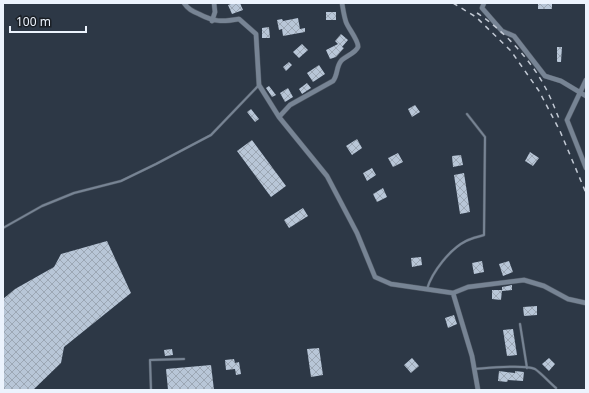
<svg xmlns="http://www.w3.org/2000/svg" width="589" height="393" font-family="'Noto Sans',sans-serif">
<style>
.building{fill:url(#building-cross-hatch)}
.lines{fill:none;stroke-linecap:round;stroke-linejoin:round}
.lane-casing{stroke:#4d5662;stroke-width:3}
.street-casing{stroke:#4d5662;stroke-width:5.5}
.lane{stroke:#778494;stroke-width:2}
.street{stroke:#778494;stroke-width:4.5}
.rail{stroke:#c2c9d4;stroke-width:1.5;stroke-dasharray:5 5;stroke-linecap:butt}
</style>
<defs>
<pattern id="building-cross-hatch" width="8" height="8" patternUnits="userSpaceOnUse"><rect width="8" height="8" fill="#b8c6d7"/><path d="M0 0l8 8M0 8l8-8" fill="none" stroke="#9ca7b4"/></pattern>
</defs>
<rect width="100%" height="100%" fill="#2d3846"/>
<path class="building" d="M234,3H240L243,10L232,14L228,5Z
M538,3H552V9H538Z
M326,12H336V20H326Z
M298,18L300,29L305,28V32L283,36L282,29L279,30L277,20L282,19L283,21Z
M269,27L270,38H262V28Z
M341,34L348,40L342,47L344,48L336,57L330,59L326,50L338,44L335,41Z
M302,44L308,50L299,58L293,52Z
M557,47H562L561,62H557Z
M289,62L292,65L286,71L283,67Z
M319,65L325,74L313,82L307,73Z
M307,83L311,88L302,94L299,89Z
M269,86L276,95L272,97L266,88Z
M288,88L293,97L285,102L280,93Z
M415,105L420,112L412,117L408,109Z
M251,109L259,119L255,122L247,112Z
M357,139L362,148L352,155L346,146Z
M252,140L286,186L271,197L237,151Z
M530,152L539,158L533,166L525,161Z
M398,153L403,162L393,167L388,158Z
M461,155L463,165L453,167L452,156Z
M372,168L376,175L367,181L363,173Z
M464,173L470,212L460,214L454,175Z
M383,188L387,197L377,202L373,194Z
M303,208L308,216L289,228L284,220Z
M107,241L131,293L64,347L61,363L33,390H3V299L15,289L54,267L61,254Z
M421,257L422,265L412,267L411,258Z
M482,261L484,272L474,274L472,263Z
M509,261L513,272L503,276L499,264Z
M512,285V290L502,291V287Z
M492,290H502L501,300L492,299Z
M537,306V315L524,316L523,307Z
M454,315L457,324L448,328L445,318Z
M513,329L517,355L507,356L503,330Z
M319,348L323,375L311,377L307,349Z
M172,349L173,355L165,356L164,350Z
M412,358L419,366L411,373L404,365Z
M549,358L555,364L549,371L542,364Z
M234,359L235,363L239,362L241,374L236,375L235,369L226,370L225,360Z
M211,365L214,390H168L166,369Z
M499,371L515,373V371L524,372L523,381L508,380L507,382L498,381Z"/>
<g class="lines">
<defs>
<path id="lane" d="M3,228L42,206L74,193L121,181L156,164L211,135L259,85
M427,289C432,272 450,249 466,241C472,238 478,237 484,235L485,137L467,114
M520,324L527,368
M475,369C488,368 524,364 535,369C541,373 550,383 556,388
M151,390L150,360L184,359"/>
<path id="street" d="M184,3C188,9 192,11 199,14C214,22 222,22 239,19L256,34L259,85L279,117L327,176L357,233L375,277L391,284L453,293L468,287L524,280L544,286L568,299L586,303
M484,3L482,8L502,31L514,36L545,76L561,81L586,96
M212,21L215,12L214,3
M586,80L567,120L586,168
M279,117L290,105L333,81C338,75 336,67 341,61C345,56 355,54 358,47C359,41 348,28 346,22C344,16 343,9 342,3
M453,293L472,356L478,390"/>
</defs>
<use href="#lane" class="lane-casing"/>
<use href="#street" class="street-casing"/>
<use href="#lane" class="lane"/>
<use href="#street" class="street"/>
<path class="rail" d="M453,3L476,17L511,51L539,91L560,131L586,193
M477,13C503,30 531,60 545,87C551,98 555,109 560,121"/>
</g>
<rect width="589" height="393" fill="none" stroke="#ecf3fd" stroke-width="8"/>
<path d="M10 26v6h76v-6" fill="none" stroke="#ecf3fd" stroke-width="2"/>
<text x="16" y="26" font-size="12" fill="#ecf3fd" stroke="#1a1f25" stroke-width="3" paint-order="stroke">100 m</text>
</svg>
